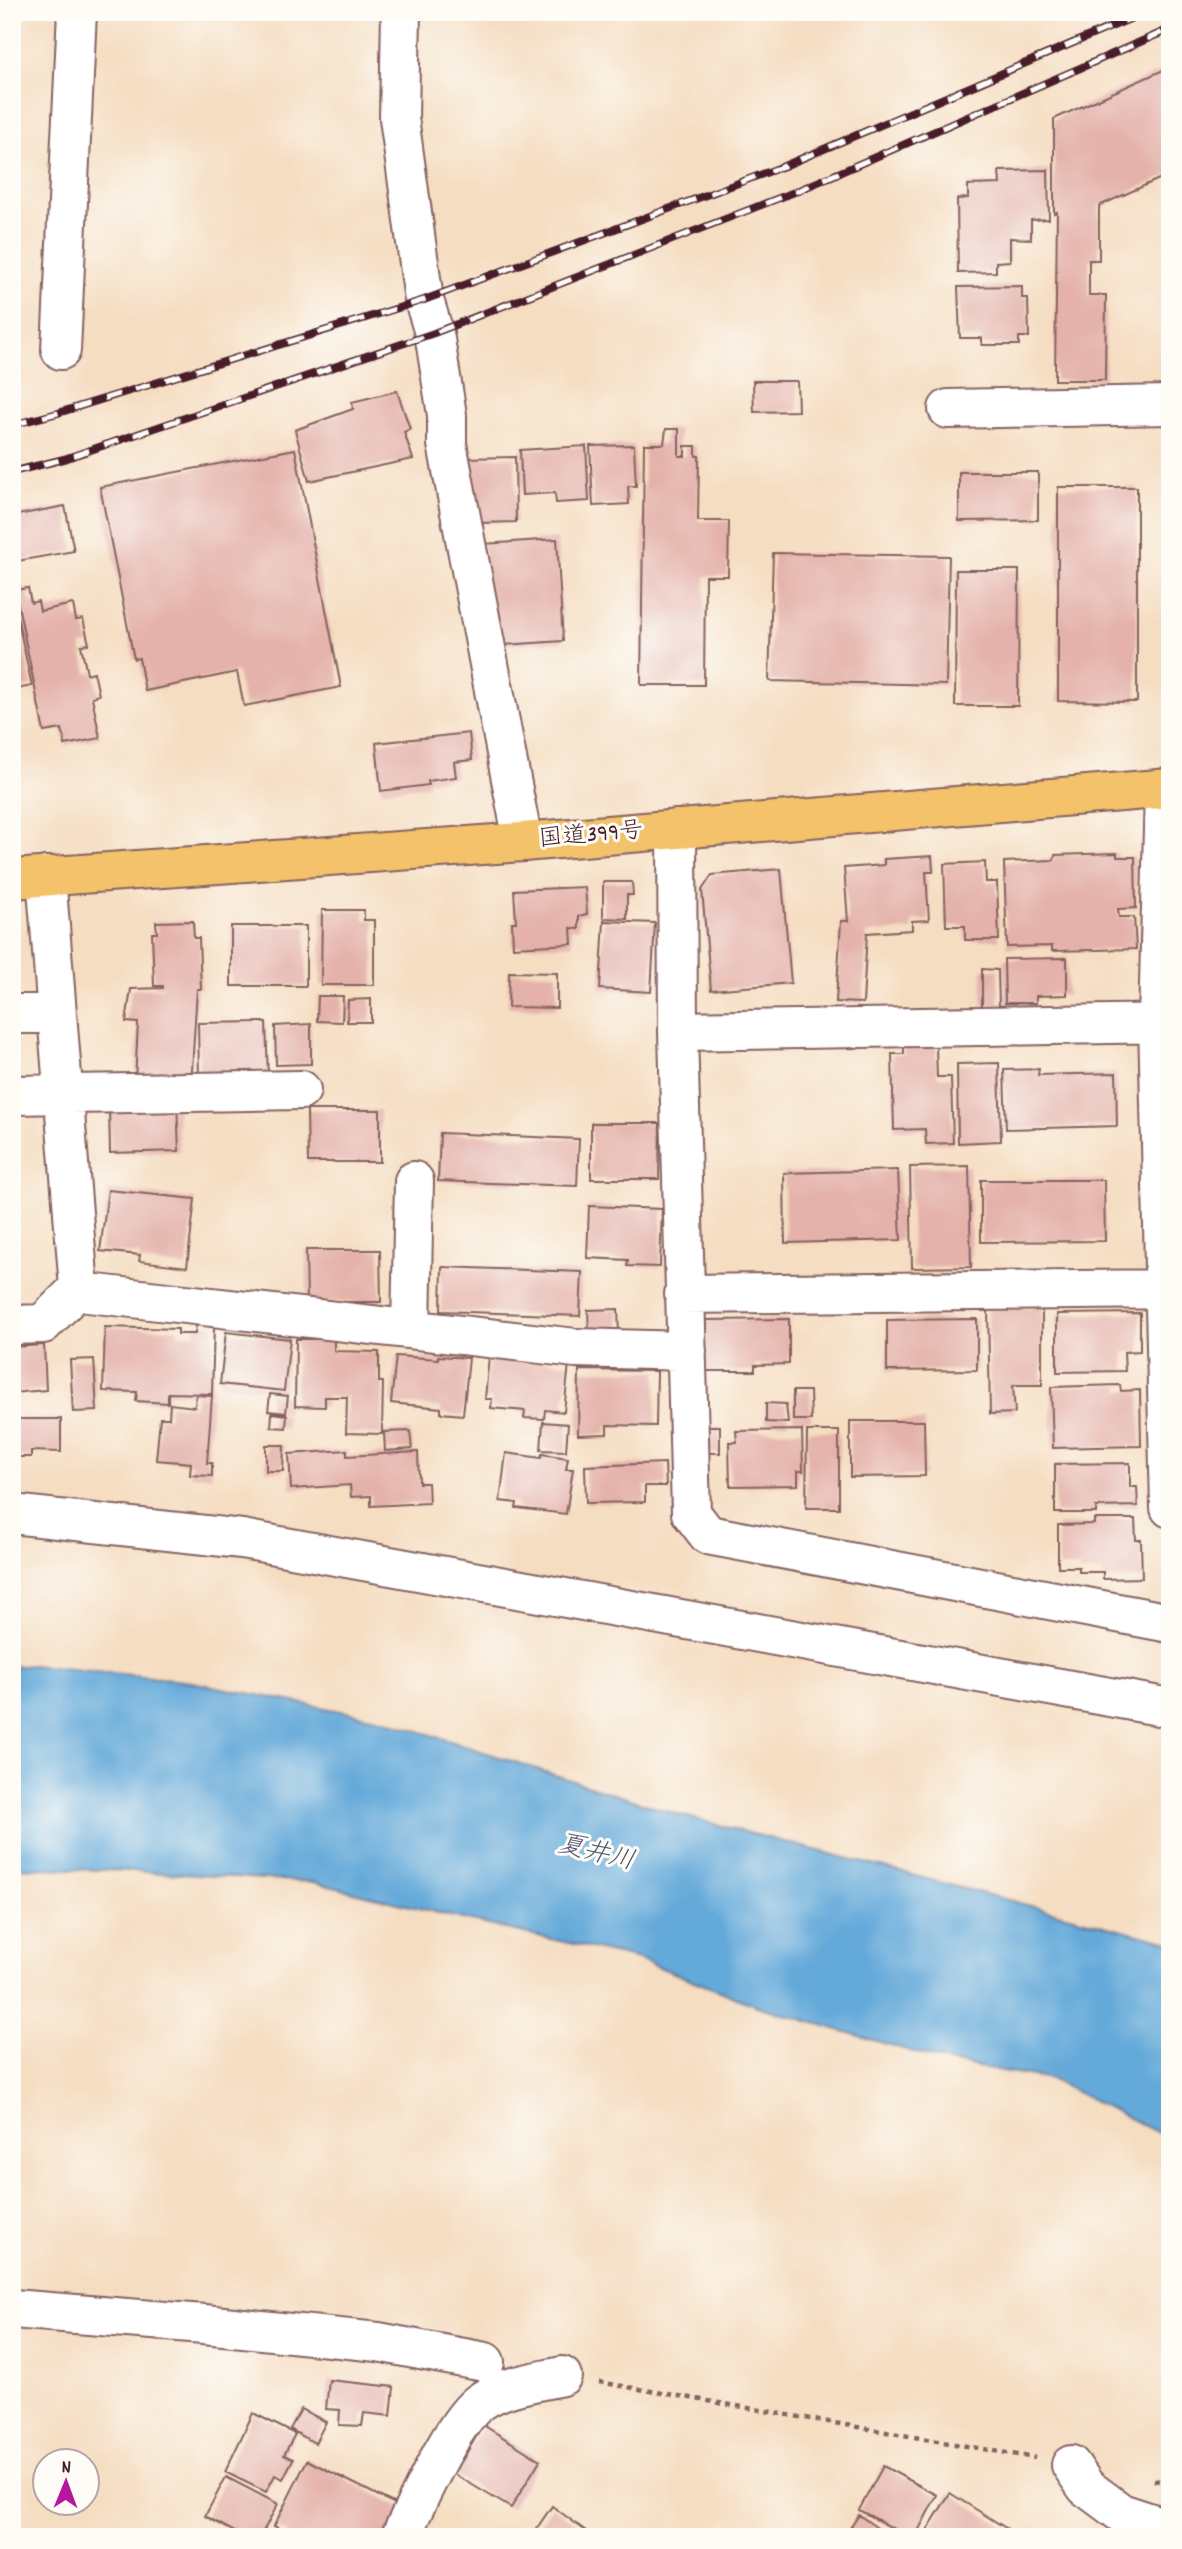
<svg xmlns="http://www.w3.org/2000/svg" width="1182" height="2549" font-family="Dekko,'Klee One',sans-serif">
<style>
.water{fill:#63a9d9;stroke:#566482;stroke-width:2}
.building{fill:#e4b2aa}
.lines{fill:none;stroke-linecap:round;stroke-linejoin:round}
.street-casing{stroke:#866260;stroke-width:42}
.highway-casing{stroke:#866260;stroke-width:42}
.path{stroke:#866260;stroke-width:4.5;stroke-dasharray:5 5;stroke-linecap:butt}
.street{stroke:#fff;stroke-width:38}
.highway{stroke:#f3c26a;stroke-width:38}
.rail-casing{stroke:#4a1f2b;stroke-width:8}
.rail{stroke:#fdfcf7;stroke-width:5;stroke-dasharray:16;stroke-linecap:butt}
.labels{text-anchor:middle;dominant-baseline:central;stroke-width:6;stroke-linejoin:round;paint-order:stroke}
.street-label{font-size:24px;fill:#4a1f2b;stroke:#fdfcf7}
.water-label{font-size:26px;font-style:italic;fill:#545671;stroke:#fdfcf7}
</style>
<rect width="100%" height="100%" fill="#fdfcf7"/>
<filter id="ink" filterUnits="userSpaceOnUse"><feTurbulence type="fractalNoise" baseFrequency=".0143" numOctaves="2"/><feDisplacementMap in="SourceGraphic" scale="14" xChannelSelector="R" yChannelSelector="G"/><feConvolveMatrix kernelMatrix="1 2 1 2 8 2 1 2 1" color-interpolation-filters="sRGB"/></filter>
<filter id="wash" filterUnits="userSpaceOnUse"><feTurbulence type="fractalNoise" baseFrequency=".00686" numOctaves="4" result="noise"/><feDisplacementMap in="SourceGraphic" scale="28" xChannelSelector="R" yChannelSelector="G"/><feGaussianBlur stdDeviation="1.57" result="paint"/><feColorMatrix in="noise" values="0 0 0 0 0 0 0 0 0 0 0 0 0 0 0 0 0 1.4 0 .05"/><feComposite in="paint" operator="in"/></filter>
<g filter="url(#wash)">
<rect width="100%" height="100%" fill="#f5ddc1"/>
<path class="water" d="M32,1665L181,1680L382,1719L676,1814L1170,1942V2139L1051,2079L948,2062L757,2006L639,1959L471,1921L313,1882L132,1871L12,1867V1667Z"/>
<g id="blocks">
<path class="building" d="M1170,67V174L1099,206V260H1089V295H1106L1105,380H1055L1057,212L1054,213V119Z
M1048,170L1049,219L1031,220V239L1010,238V261L996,262V272L958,273L957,199L968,198V185L1000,184L999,171Z
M1022,286V298H1028L1029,337H1019V345H982V338H960L958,287Z
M753,381H797L798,411L754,412Z
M397,391L410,429L404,432L413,459L309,481L295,430L353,409L352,402Z
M666,429H679V456H685V446H696V456H699L698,521H729L728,576H705L704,685H641L644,444H664Z
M634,445L636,486H628L629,504L593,506L590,446Z
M586,446L589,501L556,503L555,493L522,495L520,450Z
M295,449L341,687L244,706L237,672L145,691L139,658L134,659L100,487Z
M515,457L516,522L478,523L463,458Z
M959,472H1038V520L959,521Z
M1058,487H1137V702L1058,701Z
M1167,492H1170V516H1167Z
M65,506L74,551L12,562V516Z
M1164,528H1170V570H1164Z
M557,539L563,641L489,646L483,544Z
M773,553L949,556L946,685L769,681Z
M956,570H1019L1018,706H955Z
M28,588L31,603L38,601L40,611L73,604L76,620L83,619L89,644L81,645L87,674L94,672L99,695L92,697L100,738L65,745L62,729L44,732L15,590Z
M12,593L32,686L12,690Z
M469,733L472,760L454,762L456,777L428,781L429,785L381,791L376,743Z
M1117,853V857H1135L1136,908L1118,909L1119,917H1134L1136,949L1052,951V946L1007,947L1004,862L1054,860L1055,855Z
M932,856L933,872H926L929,920L912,921V930L867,933L863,1003L836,1002L841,921H848L844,868L884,865V859Z
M985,862L986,882H997L999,940H965V926H946L944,864Z
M781,869L791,983L711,990L702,890L712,875Z
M603,882H632L633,895H627V919L603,918Z
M585,887L587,914L579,916V929L571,928L572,944L513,947L512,922H516L514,890Z
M322,910H364V920H374V985H321Z
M193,921L194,938H199L201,989H197L191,1086L135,1082L138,1023L126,1022L131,989L163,988V986H154L152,933H157L156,922Z
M604,921L655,923L651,992L600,989Z
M231,926H306V986H231Z
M1067,958V995L1036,996V1003H1005L1004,959Z
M982,969L998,970L999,1006H982Z
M509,972L557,973V1008L508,1007Z
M318,996H343L342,1022L317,1021Z
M371,999V1022H347L348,1000Z
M266,1022L268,1077L199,1078L198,1023Z
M311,1024V1064L276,1065L275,1026Z
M904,1046H936L937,1077H951L953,1143L926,1144L925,1129L894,1130L892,1054H904Z
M999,1063L1001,1141L958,1143L957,1064Z
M1039,1069L1038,1075L1116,1073L1117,1126L1006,1129L1004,1070Z
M177,1102L179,1151L110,1153L109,1105Z
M307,1110H380V1162H308Z
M591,1123H660L659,1179H591Z
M440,1133L579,1139L577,1186L438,1181Z
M969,1166L971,1267L912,1268L910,1167Z
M898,1170L901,1240L785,1243L784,1173Z
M981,1180H1104L1105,1241L981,1242Z
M108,1190L195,1199L187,1267L139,1261L140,1255L100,1251Z
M589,1206L662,1209L660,1267L627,1266L628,1260L587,1258Z
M306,1250H380L381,1302H307Z
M442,1267L582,1272L580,1316L441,1311Z
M1042,1308V1385H1013L1015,1413L990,1414L988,1309Z
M618,1309L619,1334L589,1335L588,1310Z
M1140,1313V1351L1124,1352L1125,1371L1057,1372V1314Z
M789,1319V1364L755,1365V1371H706V1320Z
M977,1319V1370L887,1371V1320Z
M196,1325L214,1326L212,1394L168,1393V1403L136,1401L137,1392L103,1391L105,1327L178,1329V1334H195Z
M226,1332L290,1339L284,1391L220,1384Z
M296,1339H334V1351L379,1352V1382H383L382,1434L346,1433L347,1397H325V1407L295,1406Z
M44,1345L46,1390L12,1393V1347Z
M396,1356L438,1359V1356L469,1358L463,1415L441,1413V1408L391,1403Z
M489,1356L569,1363L564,1412L545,1410L544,1419L524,1418L525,1411L491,1408L492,1399H485Z
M94,1359L97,1411L73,1412L70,1360Z
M579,1370L657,1371L656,1426L607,1425V1434L578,1435Z
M1120,1385L1121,1391L1140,1390L1141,1446L1053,1448L1051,1387Z
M793,1391H810L811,1420H793Z
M270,1394L288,1396L286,1413L268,1411Z
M196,1395L212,1396L207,1463H212V1476L190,1475L191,1463L156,1460L160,1418H169L170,1404L195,1407Z
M766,1403L786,1404L788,1423L766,1422Z
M272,1413L287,1415L286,1428L271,1427Z
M12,1419H61V1452L31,1451V1457H12Z
M850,1421H924L925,1476L850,1477Z
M543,1422L568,1424L566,1451L541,1450Z
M701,1426H720V1453H701Z
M802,1430L803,1471H798V1485L730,1486L729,1442H737L736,1431Z
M410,1431L412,1449L385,1451L384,1432Z
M807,1431H839V1508H806Z
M266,1445H284L283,1471H266Z
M347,1450V1456L418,1452L419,1483H428L429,1503L371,1506V1496L351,1497L350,1485L291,1489L289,1454Z
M506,1453L541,1458L542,1454L568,1458L566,1469H573L566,1514L516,1508L517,1503L500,1501Z
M665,1463L666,1486H645V1502L586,1503L585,1466Z
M1130,1463V1487H1137L1138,1506L1096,1507V1513H1055V1464Z
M1094,1519H1135L1136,1540H1141L1142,1578L1103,1579V1572H1079V1567H1058V1525L1094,1524Z
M329,2380L394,2387L391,2416L364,2413L362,2426L339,2425L340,2410L326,2409Z
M301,2409L326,2422L315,2443L290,2429Z
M253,2413L295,2434L284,2455L293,2459L283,2479L275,2475L266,2492L225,2472Z
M483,2425L540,2460L511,2508L454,2474Z
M307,2460L401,2507L386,2537H286L288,2533L274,2526Z
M883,2466L937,2495L915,2537H909L859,2510Z
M226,2477L278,2504L260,2537H244L205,2516Z
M950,2493L1020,2537H923Z
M552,2506L594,2537H549L537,2528Z
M859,2515L890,2537H844Z"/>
</g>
</g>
<g filter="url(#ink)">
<use href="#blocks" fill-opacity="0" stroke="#866260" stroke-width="2"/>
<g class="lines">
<defs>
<path id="street" d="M401,12L399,118L424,300L434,333L447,415V444L523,842
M61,350L77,12
M948,409L1170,405
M1164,789L1158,1023L1170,1508
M677,829L678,1031L691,1513L708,1535L1170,1623
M46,876L79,1288L88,1293L576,1348L687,1351
M12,1014H57
M678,1031L1170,1023
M12,1095L301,1090
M684,1294L1170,1289
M12,1325L43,1324L79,1288
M411,1329L414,1181
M12,1514L242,1539L1170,1708
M12,2309L204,2324L378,2342L485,2362
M1071,2465L1086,2487L1121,2513L1170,2529
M400,2537C417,2504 452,2422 480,2402C502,2386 536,2382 562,2376"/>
<path id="highway" d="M12,879L523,842L1170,788"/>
</defs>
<use href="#street" class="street-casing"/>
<use href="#highway" class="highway-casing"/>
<path class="path" d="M599,2382L1035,2458
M1154,2480L1170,2483"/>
<use href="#street" class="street"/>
<use href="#highway" class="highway"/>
<defs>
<path id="rail" d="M12,425L58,413L424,300L784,166L1146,12
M12,472L64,459L434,333L797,191L1170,29"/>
</defs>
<use href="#rail" class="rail-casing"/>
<use href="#rail" class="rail"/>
</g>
</g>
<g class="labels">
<g class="street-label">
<text transform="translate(591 836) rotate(-5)">国道399号</text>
</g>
<g class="water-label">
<text transform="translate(596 1854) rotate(14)">夏井川</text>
</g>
</g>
<rect width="1182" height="2549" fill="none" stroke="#fdfcf7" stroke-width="42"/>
<g transform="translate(66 2482) rotate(1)"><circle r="33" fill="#fdfcf7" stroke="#b5a4a5" stroke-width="2"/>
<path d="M0-5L12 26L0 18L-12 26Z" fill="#b5179e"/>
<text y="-10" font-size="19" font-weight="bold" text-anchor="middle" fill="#4a1f2b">N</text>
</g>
</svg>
